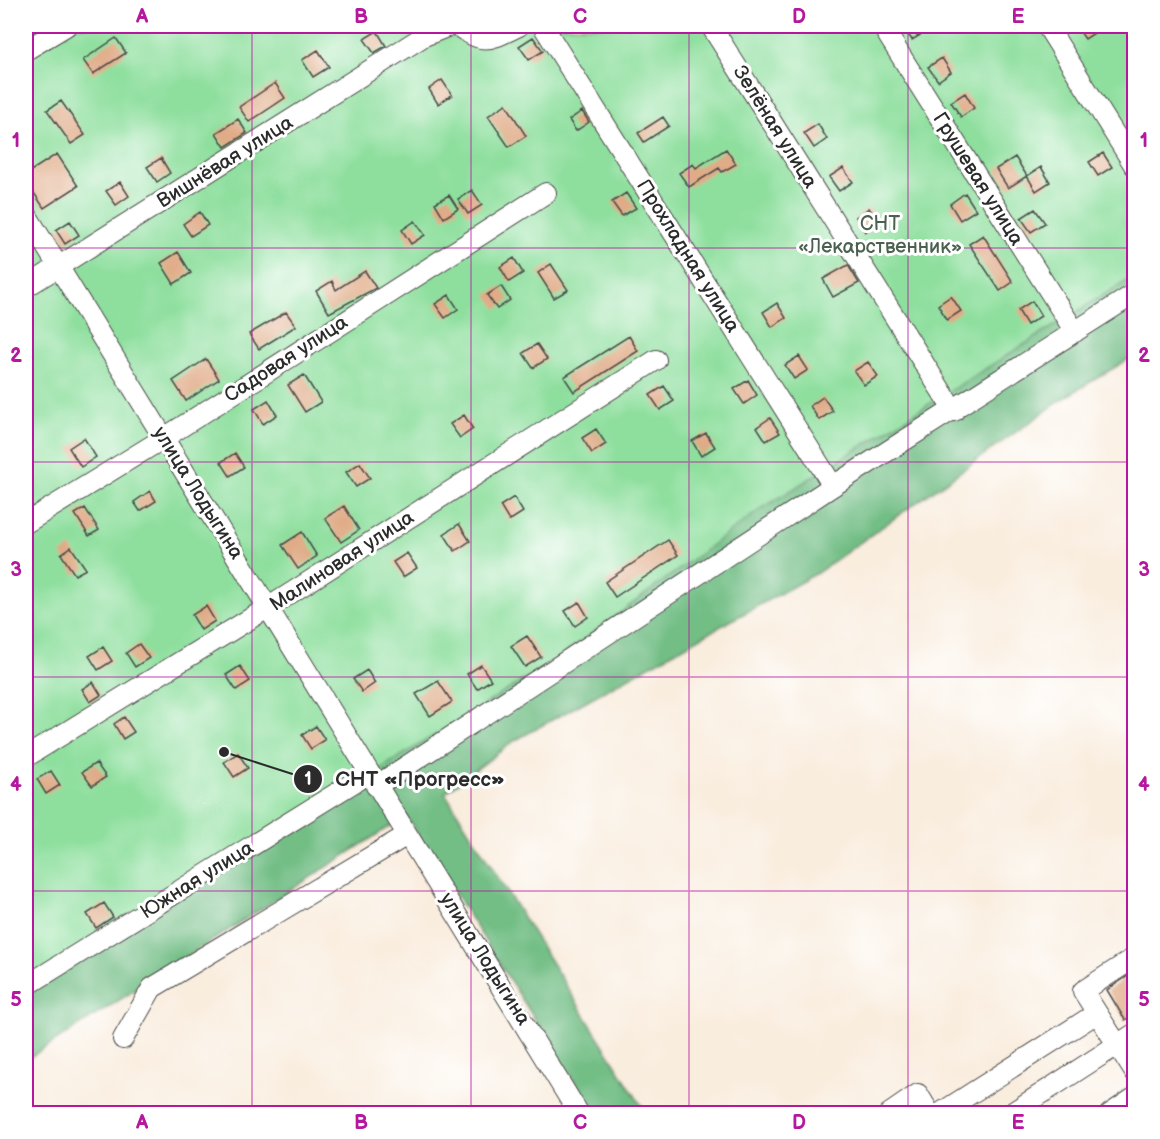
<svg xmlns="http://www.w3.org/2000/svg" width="1160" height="1139" font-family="'Balsamiq Sans',sans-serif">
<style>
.green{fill:#8edf9e;stroke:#5c8564;stroke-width:1.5}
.forest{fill:#72be85;stroke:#4e7458;stroke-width:1.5}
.building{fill:#e0ab87}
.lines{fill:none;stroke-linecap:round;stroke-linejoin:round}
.minor-casing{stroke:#4a4846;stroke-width:22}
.minor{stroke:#fff;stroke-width:20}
.grid{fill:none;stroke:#b5179e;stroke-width:1.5;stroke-opacity:0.55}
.labels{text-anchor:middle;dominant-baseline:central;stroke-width:6;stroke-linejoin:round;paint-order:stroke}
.street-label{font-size:20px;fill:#2b2b2b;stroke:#fff}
.park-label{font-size:20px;fill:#49614e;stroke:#fff}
.leader{fill:none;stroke:#2b2b2b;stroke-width:2}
.callout-dot{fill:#2b2b2b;stroke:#fff;stroke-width:2}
.mark-label{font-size:18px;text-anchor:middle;font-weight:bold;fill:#fff}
.callout-label{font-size:21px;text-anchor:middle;font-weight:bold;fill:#2b2b2b;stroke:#fff;stroke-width:6;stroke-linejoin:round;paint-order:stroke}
.neatline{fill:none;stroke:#b5179e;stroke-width:2}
.grid-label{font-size:20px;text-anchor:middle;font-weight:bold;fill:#b5179e}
</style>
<rect width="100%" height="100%" fill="#fff"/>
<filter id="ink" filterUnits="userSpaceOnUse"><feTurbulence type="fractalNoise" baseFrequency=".0167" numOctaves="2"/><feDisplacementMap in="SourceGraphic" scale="12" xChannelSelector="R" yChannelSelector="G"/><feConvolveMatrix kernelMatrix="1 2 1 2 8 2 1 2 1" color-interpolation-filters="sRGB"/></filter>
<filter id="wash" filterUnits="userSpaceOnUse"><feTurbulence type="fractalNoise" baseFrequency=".008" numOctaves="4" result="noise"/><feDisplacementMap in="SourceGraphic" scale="24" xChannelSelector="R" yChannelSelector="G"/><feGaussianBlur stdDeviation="1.35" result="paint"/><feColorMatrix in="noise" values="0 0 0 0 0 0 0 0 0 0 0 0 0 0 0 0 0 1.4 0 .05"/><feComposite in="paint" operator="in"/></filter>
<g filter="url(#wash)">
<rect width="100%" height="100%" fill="#f9edde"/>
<path class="green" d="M26,26H1134V337L26,998Z"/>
<path class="forest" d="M1134,276V356L1067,396L817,573L514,741L445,793L646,1113H594L406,816L26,1060V988L553,662L761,509Z"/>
<g id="blocks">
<path class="building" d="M902,26H935L912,40Z
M1076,26H1105L1085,39Z
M377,31L386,46L374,53L364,39Z
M533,37L543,51L529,60L519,46Z
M116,38L126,53L93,74L83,60Z
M318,50L329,67L313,77L302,60Z
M942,58L951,72L938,81L928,67Z
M442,80L452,95L438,104L429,89Z
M275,83L285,98L249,122L239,107Z
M965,93L974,108L961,117L951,102Z
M61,101L85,135L71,144L47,110Z
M506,104L526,136L509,147L488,116Z
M582,111L589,122L576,131L569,120Z
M663,117L669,126L644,142L638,133Z
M238,119L247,133L225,147L216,133Z
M818,124L827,139L814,148L804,133Z
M726,149L736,164L722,172L719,168L689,187L679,173L693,164L696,168Z
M1103,153L1112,167L1098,176L1089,162Z
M57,154L78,186L44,208L26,181V174Z
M1015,157L1027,176L1008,188L996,169Z
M161,158L170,173L157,182L147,167Z
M1041,167L1050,182L1036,191L1027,176Z
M843,168L853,182L839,191L829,177Z
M120,182L129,196L116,205L106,191Z
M472,190L482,205L468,214L458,199Z
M626,193L636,208L622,216L612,202Z
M965,193L976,210L960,220L950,204Z
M449,195L458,209L444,218L435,203Z
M869,208L879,223L865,232L856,217Z
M1035,209L1045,223L1031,232L1021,218Z
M200,212L208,225L191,236L183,224Z
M70,221L79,235L65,244L56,230Z
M415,221L425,235L411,244L402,230Z
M983,235L1013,282L1000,291L969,244Z
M178,252L191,273L174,284L161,263Z
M514,258L523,273L509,282L500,267Z
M551,264L568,290L554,298L538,273Z
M848,265L859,283L833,297L823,279Z
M365,271L376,288L329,313L316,291L332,281L336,290Z
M501,286L510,300L497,309L487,295Z
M449,295L458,309L445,318L435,304Z
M951,296L961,311L947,320L938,305Z
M1032,301L1041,316L1027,325L1018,310Z
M777,303L786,318L772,327L763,312Z
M286,312L296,326L259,349L249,334Z
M629,336L638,351L574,392L564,377Z
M537,344L547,359L533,368L523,353Z
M799,356L808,370L794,379L785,365Z
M206,359L219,379L186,401L173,381Z
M868,362L878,376L864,385L854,371Z
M304,375L321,402L305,412L288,385Z
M748,380L757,395L744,404L734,389Z
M664,386L674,401L660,410L650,395Z
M823,397L833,411L819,420L810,406Z
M268,400L277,415L263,424L254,409Z
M464,415L473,429L460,438L450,424Z
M770,418L780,433L766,441L757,427Z
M596,429L606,444L592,453L582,438Z
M706,433L715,447L701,456L692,441Z
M84,438L96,457L81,467L69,448Z
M235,453L244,467L230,476L221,462Z
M360,463L370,478L356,487L346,472Z
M150,491L156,501L140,511L134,502Z
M514,497L523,512L509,521L500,506Z
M344,506L359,530L341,542L325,518Z
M85,508L99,530L89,536L75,514Z
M459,524L470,541L455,551L444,534Z
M302,532L317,556L298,569L282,545Z
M668,540L678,555L615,597L605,582Z
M71,547L86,569L75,575L61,554Z
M407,553L417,568L403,577L393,562Z
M579,602L588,617L575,626L565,611Z
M206,606L215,621L201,630L192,615Z
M527,636L541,657L525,667L511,646Z
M139,644L149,658L135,667L126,653Z
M103,647L112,661L98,670L89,656Z
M481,665L491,680L477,689L467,674Z
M240,666L250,681L236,690L226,675Z
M367,670L375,683L362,692L353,679Z
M438,681L452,702L430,716L416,694Z
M93,682L101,695L90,702L82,689Z
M124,717L134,732L123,739L114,724Z
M316,726L325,740L311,749L302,735Z
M238,753L248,768L234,777L224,762Z
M96,763L106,777L92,786L82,772Z
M51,771L60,785L46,794L37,779Z
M104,903L113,917L96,928L87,914Z
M1134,972V1014L1125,1020L1107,990Z"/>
</g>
</g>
<g filter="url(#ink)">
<use href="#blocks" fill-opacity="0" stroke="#4a4846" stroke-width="1.5"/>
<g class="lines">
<defs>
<path id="minor" d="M458,26C484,46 491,39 519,26
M543,26L833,486
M711,26L954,411
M882,26L1075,332
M1047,26L1134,165
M26,50L66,26
M26,214L579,1114
M26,287L424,36L449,26
M26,523L164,438L546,193
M26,757L269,607L656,360
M376,786L833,486L1134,294
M1134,958L1083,991L1134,1071
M26,986L369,773
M123,1039L152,988L407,835
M889,1114L918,1094L930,1114
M939,1114L1097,1013
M1010,1114L1134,1034
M1110,1114L1134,1098"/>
</defs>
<use href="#minor" class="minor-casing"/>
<use href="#minor" class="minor"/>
</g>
</g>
<path class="grid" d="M252,26V1114M471,26V1114M689,26V1114M908,26V1114M26,248H1134M26,462H1134M26,677H1134M26,891H1134"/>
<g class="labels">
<g class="street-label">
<text transform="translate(775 127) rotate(58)">Зелёная улица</text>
<text transform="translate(225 162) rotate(-32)">Вишнёвая улица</text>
<text transform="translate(978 179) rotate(58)">Грушевая улица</text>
<text transform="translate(688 256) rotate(58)">Прохладная улица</text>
<text transform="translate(286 359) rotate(-33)">Садовая улица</text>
<text transform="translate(198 493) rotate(58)">улица Лодыгина</text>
<text transform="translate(342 561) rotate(-33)">Малиновая улица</text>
<text transform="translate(197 880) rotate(-32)">Южная улица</text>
<text transform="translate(485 959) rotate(58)">улица Лодыгина</text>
</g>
<g class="park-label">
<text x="880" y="224">СНТ<tspan x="880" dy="23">«Лекарственник»</tspan></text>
</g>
</g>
<path class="leader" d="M224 752L308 779"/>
<g class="callout-dot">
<circle cx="224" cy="752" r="6"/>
<circle cx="308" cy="779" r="15"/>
</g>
<g class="mark-label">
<text x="308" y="785">1</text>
</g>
<g class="callout-label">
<text x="420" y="786">СНТ «Прогресс»</text>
</g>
<rect width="1160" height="1139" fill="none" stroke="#fff" stroke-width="66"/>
<rect x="33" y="33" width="1094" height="1073" class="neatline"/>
<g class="grid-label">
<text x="142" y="23">A</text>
<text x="361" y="23">B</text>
<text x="580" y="23">C</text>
<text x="799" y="23">D</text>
<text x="1018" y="23">E</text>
<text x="16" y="147">1</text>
<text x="1144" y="147">1</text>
<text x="16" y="362">2</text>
<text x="1144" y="362">2</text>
<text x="16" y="576">3</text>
<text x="1144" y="576">3</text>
<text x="16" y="791">4</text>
<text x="1144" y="791">4</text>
<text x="16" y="1006">5</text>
<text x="1144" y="1006">5</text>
<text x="142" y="1129">A</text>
<text x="361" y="1129">B</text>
<text x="580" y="1129">C</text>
<text x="799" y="1129">D</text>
<text x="1018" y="1129">E</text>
</g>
</svg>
